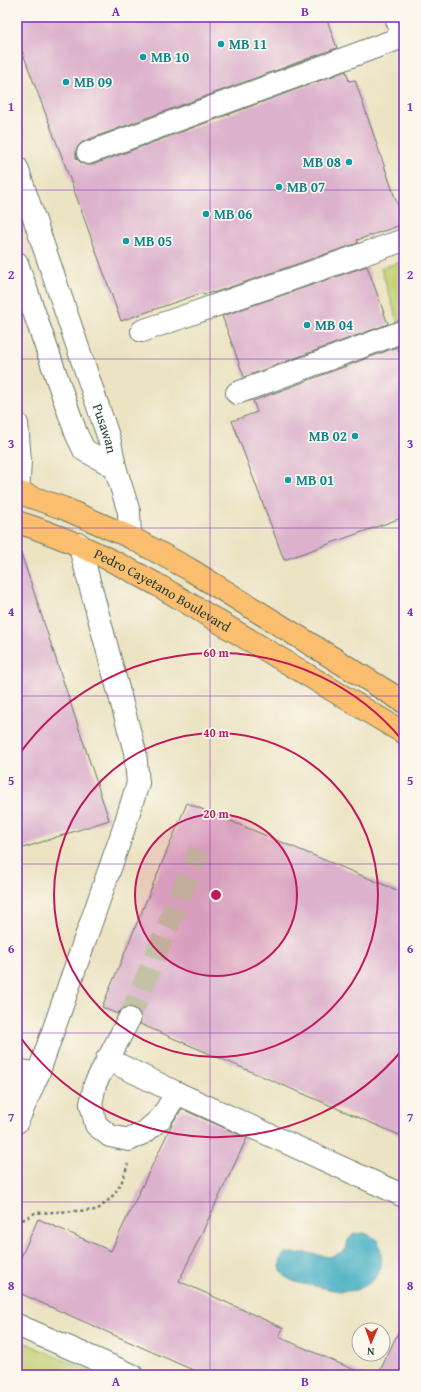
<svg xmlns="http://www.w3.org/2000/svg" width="421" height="1392" font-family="'Gentium Book Plus',serif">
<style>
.green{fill:#c3d274;stroke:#718854}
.water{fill:#46b0c4;stroke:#32767c}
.building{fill:#dbb1cc}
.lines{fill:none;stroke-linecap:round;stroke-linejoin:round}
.minor-tunnel{stroke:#c3c2a6;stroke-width:22;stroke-dasharray:22 11;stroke-linecap:butt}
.minor-casing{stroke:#677766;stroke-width:24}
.major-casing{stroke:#677766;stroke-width:24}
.path{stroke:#677766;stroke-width:2.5;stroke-dasharray:3 3;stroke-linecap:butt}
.minor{stroke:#fff;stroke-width:22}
.major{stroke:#fbbd6e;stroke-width:22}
.grid{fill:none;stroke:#7b2cbf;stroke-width:1;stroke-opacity:0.55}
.ring{fill:none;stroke:#c2185b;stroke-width:2}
.culture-dot{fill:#0f9aa8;stroke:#fbf7ec;stroke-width:1.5}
.labels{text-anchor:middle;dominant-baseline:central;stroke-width:3.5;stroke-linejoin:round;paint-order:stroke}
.culture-label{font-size:14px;font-weight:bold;fill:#0d838f;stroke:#fbf7ec;text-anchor:start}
.street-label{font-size:14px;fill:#1f3d34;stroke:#fbf7ec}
.centre{fill:#c2185b;stroke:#fbf7ec;stroke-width:2}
.ring-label{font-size:12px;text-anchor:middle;font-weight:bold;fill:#c2185b;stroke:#fbf7ec;stroke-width:3.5;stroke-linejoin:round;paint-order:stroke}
.neatline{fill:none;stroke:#7b2cbf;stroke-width:1.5}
.grid-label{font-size:13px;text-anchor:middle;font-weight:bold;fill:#7b2cbf}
</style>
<rect width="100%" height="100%" fill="#fbf7ec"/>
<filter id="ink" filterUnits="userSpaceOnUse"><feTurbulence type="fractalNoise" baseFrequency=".025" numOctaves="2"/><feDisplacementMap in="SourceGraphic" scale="8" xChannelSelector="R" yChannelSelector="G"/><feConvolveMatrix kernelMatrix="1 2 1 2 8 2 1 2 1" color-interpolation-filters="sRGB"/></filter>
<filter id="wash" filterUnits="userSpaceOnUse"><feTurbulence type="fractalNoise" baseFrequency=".012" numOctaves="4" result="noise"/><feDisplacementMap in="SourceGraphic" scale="16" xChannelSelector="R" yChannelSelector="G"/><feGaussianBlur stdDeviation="0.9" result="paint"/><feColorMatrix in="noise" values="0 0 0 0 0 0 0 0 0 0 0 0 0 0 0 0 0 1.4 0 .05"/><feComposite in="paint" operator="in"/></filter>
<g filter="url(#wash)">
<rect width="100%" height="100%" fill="#ece3c3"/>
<path class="green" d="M404,261V328L400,329L381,268Z
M17,1339L97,1375H17Z"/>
<path class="water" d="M365,1233L378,1240C384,1260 384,1277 363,1287C360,1288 357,1290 355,1290C342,1293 327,1289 315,1286C304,1284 288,1283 282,1272C278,1266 281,1257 285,1253H307L329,1257L338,1254L346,1249L348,1240L353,1234Z"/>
<g id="blocks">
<path class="building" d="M17,17H326L337,48L84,141L79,145L76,150V158L80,162L86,165H92L346,71L349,81L355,80L404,224L357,240L358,243L213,293V292L203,295L202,293L121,321L65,165L17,38Z
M367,266L388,324L244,377L222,316Z
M397,347L404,367V517L284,560L232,421L257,412L253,401Z
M17,553H21L109,820L17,850Z
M187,803L404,893V1137L140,1024L141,1018L140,1013L134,1008L128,1007L123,1008L117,1014L102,1007Z
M182,1109L247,1138L179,1281L283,1328L279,1337L366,1375H204L17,1292V1266L38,1219L111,1251L173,1122Z
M404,1320V1375H378Z"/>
</g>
</g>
<g filter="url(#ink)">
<use href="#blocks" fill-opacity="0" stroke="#677766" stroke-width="1"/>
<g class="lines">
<path class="minor-tunnel" d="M129,1019L199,851"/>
<defs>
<g id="minor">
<path d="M396,17L404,40"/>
<path d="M88,153L403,37"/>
<path id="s1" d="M17,168L110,442L115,467L129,512L130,537"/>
<path d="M17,263L76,433L84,450L115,467"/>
<path d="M142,331L404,240"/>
<path d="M237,393L404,331"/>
<path d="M17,424L20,461L18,493"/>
<path d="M129,1019L95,1084L91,1104L96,1125L110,1136L129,1140L145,1132L161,1118L177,1093"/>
<path d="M107,1059L177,1093L404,1196"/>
<path d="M17,1070L38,1074"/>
<path d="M17,1122L38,1074L123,831L138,783L135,752L79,544"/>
<path d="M17,1325L132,1375"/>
</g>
<g id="major">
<path d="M17,492L63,508L130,537L189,569L404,702"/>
<path id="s2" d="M17,522C66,537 111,559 156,584L404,733"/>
</g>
</defs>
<use href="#minor" class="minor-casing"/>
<use href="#major" class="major-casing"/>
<path class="path" d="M17,1223L35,1213L97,1210L111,1198L121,1184L128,1164"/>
<use href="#minor" class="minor"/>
<use href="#major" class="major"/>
</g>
</g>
<path class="grid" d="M210,17V1375M17,190H404M17,359H404M17,528H404M17,696H404M17,864H404M17,1033H404M17,1202H404"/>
<circle cx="216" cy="895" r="81" fill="#c2185b" fill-opacity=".12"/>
<g class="ring">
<circle cx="216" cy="895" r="81"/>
<circle cx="216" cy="895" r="162"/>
<path d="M403 1049A242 242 0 0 1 18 1034M18 756A242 242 0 0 1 403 741"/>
</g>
<g class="culture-dot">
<circle cx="221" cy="44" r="4"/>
<circle cx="143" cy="57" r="4"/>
<circle cx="66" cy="82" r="4"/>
<circle cx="349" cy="162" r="4"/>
<circle cx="279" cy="187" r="4"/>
<circle cx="206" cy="214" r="4"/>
<circle cx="126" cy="241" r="4"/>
<circle cx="307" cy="325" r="4"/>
<circle cx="355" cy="436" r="4"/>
<circle cx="288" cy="480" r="4"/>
</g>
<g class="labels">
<g class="culture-label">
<text x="229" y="44">MB 11</text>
<text x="151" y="57">MB 10</text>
<text x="74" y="82">MB 09</text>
<text x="341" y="162" text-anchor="end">MB 08</text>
<text x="287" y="187">MB 07</text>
<text x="214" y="214">MB 06</text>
<text x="134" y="241">MB 05</text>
<text x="315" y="325">MB 04</text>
<text x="347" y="436" text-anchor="end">MB 02</text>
<text x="296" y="480">MB 01</text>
</g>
<g class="street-label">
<text stroke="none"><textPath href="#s1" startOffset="275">Pusawan</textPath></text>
<text stroke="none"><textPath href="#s2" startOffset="161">Pedro Cayetano Boulevard</textPath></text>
</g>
</g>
<circle cx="216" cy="895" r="6" class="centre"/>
<g class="ring-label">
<text x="216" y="657">60 m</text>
<text x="216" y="737">40 m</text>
<text x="216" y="818">20 m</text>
</g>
<rect width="421" height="1392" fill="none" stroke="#fbf7ec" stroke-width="44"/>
<g transform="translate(371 1342) rotate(182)"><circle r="19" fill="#fbf7ec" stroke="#a3ada2"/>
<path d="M0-3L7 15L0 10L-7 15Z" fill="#c8321e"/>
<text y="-6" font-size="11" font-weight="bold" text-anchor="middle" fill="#1f3d34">N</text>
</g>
<rect x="22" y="22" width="377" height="1348" class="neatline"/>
<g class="grid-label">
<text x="116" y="16">A</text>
<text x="305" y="16">B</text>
<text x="11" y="111">1</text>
<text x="410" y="111">1</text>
<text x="11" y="279">2</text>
<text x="410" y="279">2</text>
<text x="11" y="448">3</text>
<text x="410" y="448">3</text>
<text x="11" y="616">4</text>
<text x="410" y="616">4</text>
<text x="11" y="785">5</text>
<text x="410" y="785">5</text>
<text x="11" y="953">6</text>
<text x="410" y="953">6</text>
<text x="11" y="1122">7</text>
<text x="410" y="1122">7</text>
<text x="11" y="1290">8</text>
<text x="410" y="1290">8</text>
<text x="116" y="1386">A</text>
<text x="305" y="1386">B</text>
</g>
</svg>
